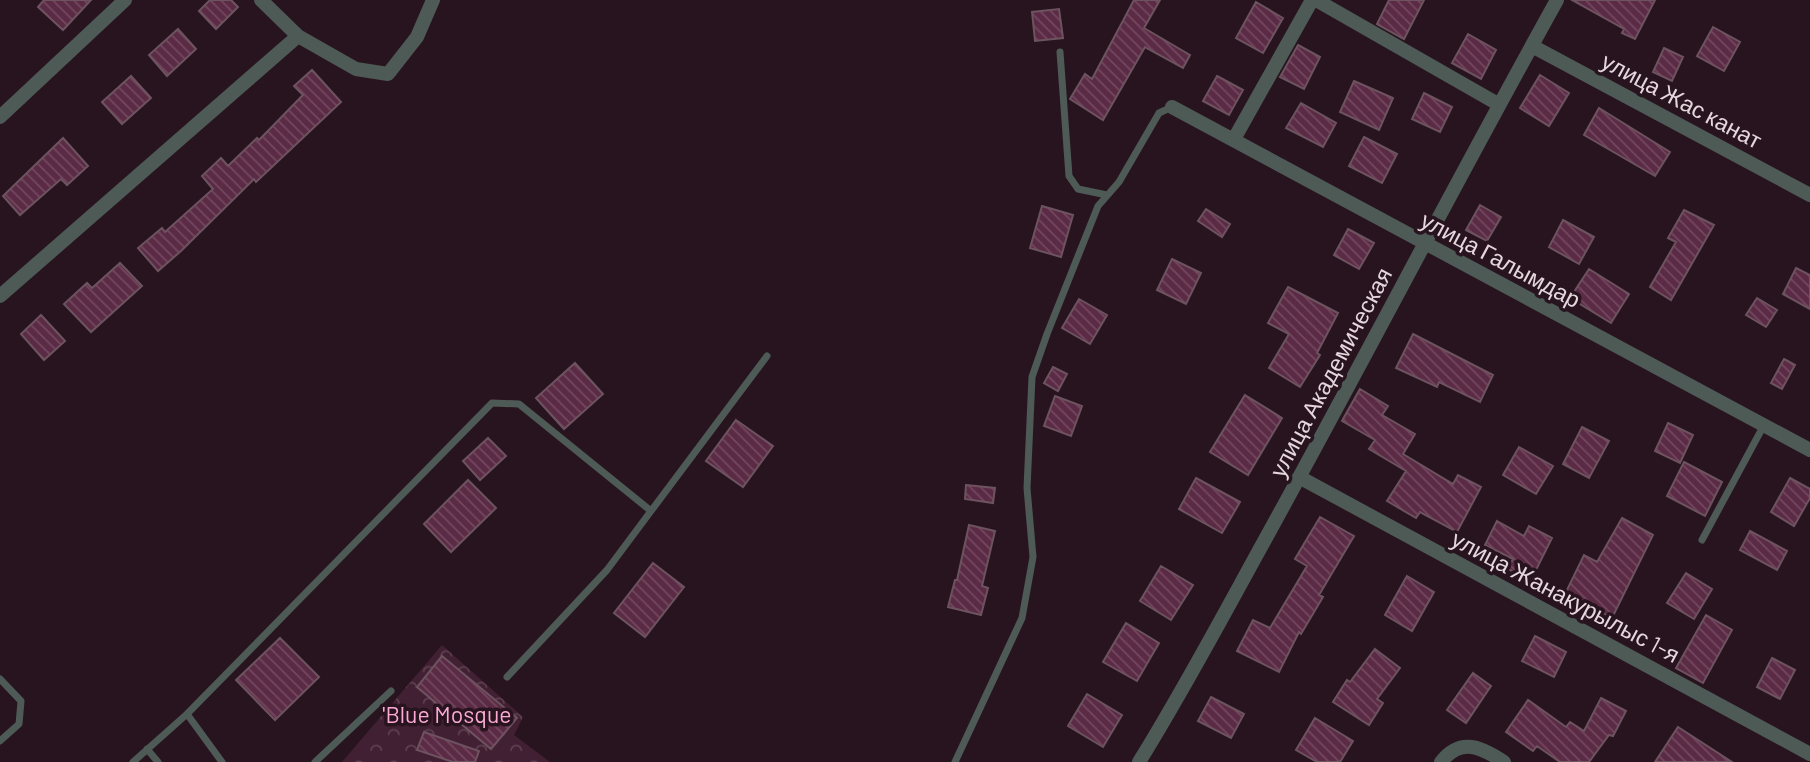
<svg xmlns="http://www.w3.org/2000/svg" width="1810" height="762" font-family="Barlow,sans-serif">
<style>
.park{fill:url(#park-crowns)}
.building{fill:url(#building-back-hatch);stroke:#6c535f;stroke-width:2}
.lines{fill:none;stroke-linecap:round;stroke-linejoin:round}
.service{stroke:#4d5a56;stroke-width:7}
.minor{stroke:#4d5a56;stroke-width:14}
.labels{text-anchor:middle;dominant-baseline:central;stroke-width:7;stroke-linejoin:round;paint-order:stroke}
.street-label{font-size:23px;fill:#e6d7de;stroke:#28141f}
.park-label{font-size:23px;fill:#fcaad5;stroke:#28141f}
</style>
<defs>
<pattern id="park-crowns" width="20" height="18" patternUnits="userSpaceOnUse" patternTransform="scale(1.75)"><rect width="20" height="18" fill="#422033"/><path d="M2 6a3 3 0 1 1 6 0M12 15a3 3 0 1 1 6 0" fill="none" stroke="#5d4050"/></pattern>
<pattern id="building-back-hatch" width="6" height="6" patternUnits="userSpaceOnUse" patternTransform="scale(1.75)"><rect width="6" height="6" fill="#5b2a45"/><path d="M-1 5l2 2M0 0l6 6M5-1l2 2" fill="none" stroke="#73485f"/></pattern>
</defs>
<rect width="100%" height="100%" fill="#28141f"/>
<path class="park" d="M442,645L523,717L514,735L550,762H342Z"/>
<path class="building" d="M44,0H91L63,30L38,7Z
M210,0H231L238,7L216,29L199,11Z
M1134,0H1160L1144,28L1190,55L1183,68L1145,47L1103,120L1070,99L1085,74L1092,79Z
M1389,0H1424L1404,39L1377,24Z
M1572,0H1655L1635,39L1622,33L1624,29Z
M1256,2L1283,18L1263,53L1236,38Z
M1059,9L1063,38L1035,41L1032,12Z
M1713,27L1740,42L1724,71L1697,56Z
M178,29L196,49L167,76L149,55Z
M1468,34L1496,50L1481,79L1452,63Z
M1298,45L1320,57L1304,89L1280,77Z
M1664,48L1683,57L1672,81L1653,72Z
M312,70L341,102L256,182L254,179L181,251L158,271L138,248L162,228L165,232L213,189L202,176L221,158L228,166L257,138L259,140L303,95L294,86Z
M1540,75L1569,93L1549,126L1520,108Z
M131,76L151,98L122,124L102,102Z
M1217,76L1243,90L1229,115L1203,101Z
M1354,81L1393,98L1379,130L1340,112Z
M1424,93L1452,107L1440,132L1412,119Z
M1301,103L1336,123L1323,147L1286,128Z
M1599,108L1670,152L1655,176L1584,135Z
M1364,137L1397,154L1382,183L1349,166Z
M63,138L88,166L67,185L61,179L20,215L3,196Z
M1480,205L1501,217L1487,241L1466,230Z
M1042,206L1073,215L1061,257L1030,248Z
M1206,209L1230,224L1222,237L1198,221Z
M1684,210L1714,225L1671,300L1650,287L1676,242L1668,238Z
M1563,220L1594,237L1579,264L1549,247Z
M1348,229L1374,243L1359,269L1334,255Z
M1172,259L1201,273L1186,304L1157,290Z
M120,263L142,286L91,332L64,304L87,283L92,288Z
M1796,268L1810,275V309L1783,294Z
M1589,269L1629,294L1611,323L1570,298Z
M1288,287L1338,313L1317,353L1320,355L1300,387L1269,368L1289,334L1268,323Z
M1757,298L1777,310L1766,327L1746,315Z
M1079,299L1107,315L1090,344L1062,328Z
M41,315L65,341L44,360L21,334Z
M1413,334L1493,375L1480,402L1439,382L1437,387L1396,368Z
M1784,359L1795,365L1782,389L1771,383Z
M575,363L603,394L564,429L536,398Z
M1053,367L1067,374L1058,391L1044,383Z
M1360,389L1388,406L1382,415L1415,434L1403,454L1453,484L1458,475L1481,487L1457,532L1420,512L1416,518L1387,501L1406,471L1369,449L1375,440L1342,421Z
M1245,395L1282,418L1248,475L1210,452Z
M1055,396L1082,406L1071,436L1044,426Z
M736,420L773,446L743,487L706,461Z
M1668,423L1693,435L1680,463L1655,451Z
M1582,427L1609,441L1589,478L1563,464Z
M488,438L506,456L480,480L463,461Z
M1519,447L1553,466L1536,494L1503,475Z
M1684,462L1722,482L1705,516L1667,496Z
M1196,478L1240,502L1222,533L1179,509Z
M1790,478L1810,489V498L1794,526L1771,512Z
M468,480L496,508L451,552L424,524Z
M966,485L995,488L993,503L965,499Z
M1320,517L1354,536L1319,595L1323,597L1301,634L1299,632L1279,672L1237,651L1253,620L1270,628L1307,566L1295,559Z
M1622,518L1653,535L1612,618L1565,594L1584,555L1597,562Z
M1497,521L1524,536L1529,526L1552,538L1531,580L1508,569L1513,559L1485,545Z
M969,525L995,531L982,586L988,588L981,615L948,607L955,580H957Z
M1750,531L1787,551L1777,570L1740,550Z
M653,563L684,587L645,637L614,613Z
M1161,566L1193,585L1171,620L1140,601Z
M1686,573L1712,589L1694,619L1667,603Z
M1407,576L1434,592L1412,631L1385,615Z
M1706,615L1732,630L1703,683L1676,668Z
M1126,623L1159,643L1137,681L1103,662Z
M1535,636L1566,652L1554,677L1522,661Z
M280,638L319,677L275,720L236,680Z
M1375,649L1400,668L1377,699L1383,703L1369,725L1333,702L1347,680L1350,682Z
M442,656L517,718L491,749L417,687Z
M1772,658L1795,670L1780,699L1757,687Z
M1473,673L1491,686L1466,723L1447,710Z
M1087,694L1122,715L1103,747L1068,726Z
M1211,697L1244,714L1231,738L1198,721Z
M1601,698L1626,711L1613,736L1609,735L1589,762H1560L1537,746L1533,751L1506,732L1528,700L1566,727L1570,722L1584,731Z
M1315,718L1353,741L1340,762H1317L1296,750Z
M1678,727L1732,762H1655Z
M424,732L479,751L475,762H453L417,750Z"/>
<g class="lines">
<path class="service" d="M1060,52L1069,176L1078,189L1107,195
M651,511L767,356
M1702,540L1764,425
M0,679L21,701L19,724L0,741
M187,714L222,762
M147,749L158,762
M133,762L187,714L492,403L519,404L651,511L607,570L507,677
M315,762L391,691
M955,762L1022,618L1033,557L1027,488L1032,377L1047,334L1098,206L1119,182L1159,113L1172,107"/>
<path class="minor" d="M261,0L298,36L356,69L388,74L417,37L433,0
M1316,0L1498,104
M1532,46L1810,195
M1172,107L1810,450
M0,117L125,0
M1234,139L1312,0
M0,296L298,36
M1299,477L1810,754
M1139,762C1185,688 1225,612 1267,536C1365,358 1458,178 1557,0
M1441,762C1461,737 1481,747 1504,762"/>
</g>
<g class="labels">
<g class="street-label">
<text transform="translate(1682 100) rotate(28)">улица Жас канат</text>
<text transform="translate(1501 259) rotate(28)">улица Галымдар</text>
<text transform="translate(1330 372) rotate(-62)">улица Академическая</text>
<text transform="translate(1566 596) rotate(28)">улица Жанакурылыс 1-я</text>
</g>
<g class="park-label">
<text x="447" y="714">'Blue Mosque</text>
</g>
</g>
</svg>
